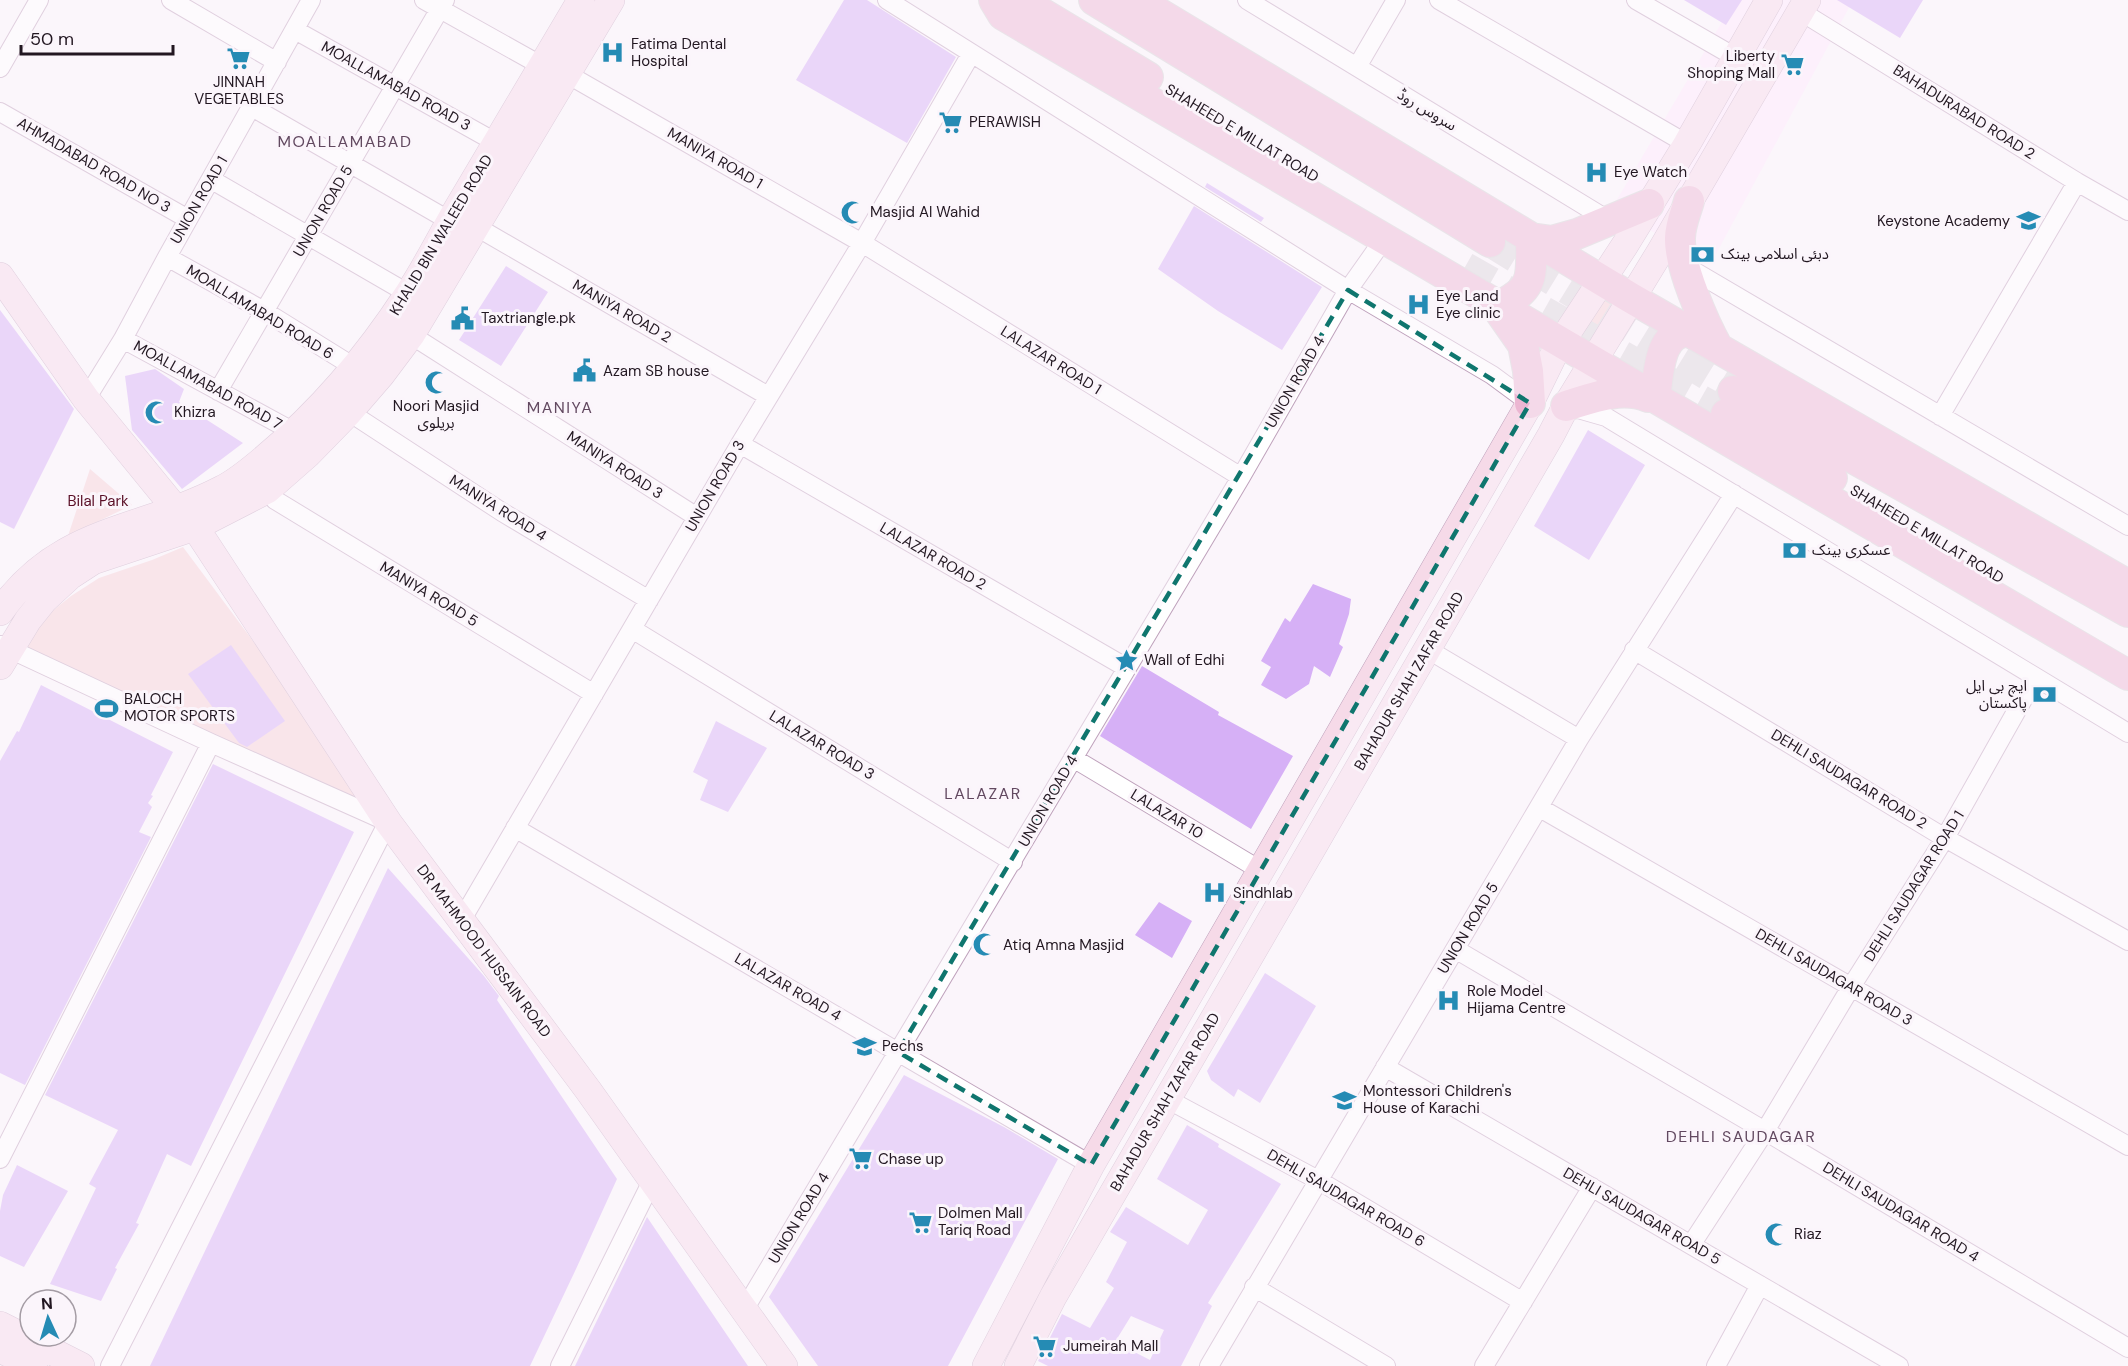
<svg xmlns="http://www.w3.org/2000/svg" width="2128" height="1366" font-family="'DM Sans','Noto Sans Arabic',sans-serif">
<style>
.built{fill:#fee8fc}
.green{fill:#f5d1d6}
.building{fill:#d6b0f6;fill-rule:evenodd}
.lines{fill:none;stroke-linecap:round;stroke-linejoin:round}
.primary-tunnel{stroke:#dad4da;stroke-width:30;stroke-dasharray:30 15;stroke-linecap:butt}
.street-casing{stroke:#bfa2bc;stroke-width:20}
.secondary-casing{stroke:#bfa2bc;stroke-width:28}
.primary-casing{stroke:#d3d1d3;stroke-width:32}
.street{stroke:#fff;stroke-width:18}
.secondary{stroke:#f6dae8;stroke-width:27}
.primary{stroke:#ecb6d2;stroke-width:30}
.marked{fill:none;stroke:#0f766e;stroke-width:4.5;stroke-dasharray:12 8;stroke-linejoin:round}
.labels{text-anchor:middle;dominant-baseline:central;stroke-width:6;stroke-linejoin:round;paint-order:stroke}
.poi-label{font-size:15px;fill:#221721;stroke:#fbf5fb;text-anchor:start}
.street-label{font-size:15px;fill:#221721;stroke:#fbf5fb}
.park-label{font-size:15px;fill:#5a0f26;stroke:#fbf5fb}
.neighbourhood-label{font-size:16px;letter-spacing:1.5px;fill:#624960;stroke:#fbf5fb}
</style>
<rect width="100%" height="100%" fill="#fbf5fb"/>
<path class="built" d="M1735,0H1853L1710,265L1612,208Z"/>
<path class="green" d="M1598,298L1618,303L1596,341L1590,338L1581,326Z
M90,469L132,505L68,536Z
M183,547L388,822L18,656L35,625L71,596L99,578L152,560Z"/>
<path class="building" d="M844,0H867L956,57L907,143L796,80Z
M1684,0H1742L1726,25Z
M1837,0H1923L1900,38Z
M1207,183L1264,218L1261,222L1205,187Z
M1194,206L1322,287L1282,350L1218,311L1158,269Z
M506,266L548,292L501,366L459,340Z
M0,310L74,409L14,529L0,522Z
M155,369L184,389L179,402L243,443L182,489L132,430L125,376Z
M1588,430L1645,465L1589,560L1534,526Z
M1313,584L1351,599L1349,614L1339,644L1343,647L1330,677L1314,666L1309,684L1286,699L1261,685L1271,667L1261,661L1285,618L1290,622Z
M231,645L285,721L247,747L239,743L188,674Z
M1142,666L1219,712L1218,715L1293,756L1251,829L1100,736Z
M41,685L173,752L151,795L153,796L148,803L152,807L139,832L151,837L25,1085L0,1073V761L17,731L19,732Z
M716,721L767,748L728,812L700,800L708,780L693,772Z
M213,764L354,832L191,1166L167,1154L136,1223L139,1224L115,1268L117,1269L101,1301L50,1284L96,1188L89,1184L118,1130L45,1095Z
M388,868L484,976L499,996L497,1000L617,1179L576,1269L530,1366H150Z
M1159,902L1192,921L1172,958L1135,935Z
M1265,973L1316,1006L1260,1103L1238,1089L1234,1097L1211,1080L1207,1071Z
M904,1075L1004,1127L1058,1159L948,1366H818L769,1297Z
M1187,1125L1219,1144L1218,1147L1281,1184L1208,1303L1212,1306L1181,1366H1048L1038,1361L1062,1314L1090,1328L1114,1288L1106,1282L1127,1242L1110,1232L1126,1207L1188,1245L1208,1210L1157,1179ZM1131,1316L1164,1330L1150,1360L1115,1342Z
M17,1165L68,1191L24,1267L0,1256V1211L3,1195Z
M647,1217L748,1366H575Z"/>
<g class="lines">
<path class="primary-tunnel" d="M1490,242L1733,391
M1465,267L1726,414"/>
<defs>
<path id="street" d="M171,0L277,62
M424,0L542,66
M887,0L1348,290L1492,375L1530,403
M1247,0L1608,220
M1439,0L1687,144
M1636,0L1735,57
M1800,11L2077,182L2128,211
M295,30L497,143
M1357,67L1396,0
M0,68L39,0
M567,74L862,243L1241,477
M252,107L450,221
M0,112L188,219
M212,180L409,294
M475,226L768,396
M167,257L264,311L354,367
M1682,264L2128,526
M411,335L697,517
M123,339L294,432
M218,391L445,0
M86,399L123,339L167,257L311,0
M1571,407L1606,417L2128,733
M349,412L502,512L649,600
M1940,416L2077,182
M740,444L1127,668
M267,490L275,500L594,694
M632,629L1013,862
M1,645L211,743L388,822L110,1366
M1427,649L1579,739
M1634,650L1945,838L2128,941
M1073,758L1260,870
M1540,808L2128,1146
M515,828L1091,1165
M461,921L740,444L862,243L971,54
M1455,949L1765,1131L2128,1348
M1385,1067L1899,1366
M1167,1099L1318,1180L1523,1302
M0,1159L211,743
M1691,1245L1765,1131L1851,987L1945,838L2035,678
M1254,1287L1386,1366
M744,1310L1241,477L1348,290L1384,239
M560,1366L652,1181
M1209,1366L1579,739L1734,494
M1484,1366L1592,1187
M1716,1366L1760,1285"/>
<path id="secondary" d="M0,276L86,399L175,508
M195,527L388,822L588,1090L784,1366
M0,612C59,527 139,532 222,489C238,481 252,469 266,457C321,411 369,354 408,294C426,267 440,238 456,211C498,141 539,70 581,0
M0,666L28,620L44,600L70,576L93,561L195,527L267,490L308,454L349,412L381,375L411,335L611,0
M0,1325L81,1366
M0,1349L34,1366
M986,1366L1091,1165L1530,403L1556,350L1625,245L1687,144L1769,0
M1018,1366L1053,1297L1551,435L1566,406L1660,252L1807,0"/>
<path id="primary" d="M994,0L1003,15L2128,675
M1020,0L1148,77
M1094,0L1490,242
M1137,0L1631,298L2128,585
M1689,201C1686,212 1680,226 1680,238C1679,266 1704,323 1718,348
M1499,306C1536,287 1531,277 1531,238L1552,241L1577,234L1649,204
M1500,312L1523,345L1528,371L1530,403
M1733,391L2128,612
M1655,398C1659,373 1658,328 1693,332
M1566,406C1592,398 1621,386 1648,397
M1726,414L1832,478"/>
</defs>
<use href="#street" class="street-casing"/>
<use href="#secondary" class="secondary-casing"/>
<use href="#primary" class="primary-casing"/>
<use href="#street" class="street"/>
<use href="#secondary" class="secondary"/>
<use href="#primary" class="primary"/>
</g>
<path d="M0 0H2128V1366H0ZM1348,290L1530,403L1091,1165L898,1052Z" fill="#fbf5fb" fill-opacity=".55" fill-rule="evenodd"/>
<path class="marked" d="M1348,290L1530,403L1091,1165L898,1052Z"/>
<defs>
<symbol id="hospital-bare" viewBox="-9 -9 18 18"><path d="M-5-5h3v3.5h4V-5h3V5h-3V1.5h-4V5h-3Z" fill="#258bb4" stroke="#fbf5fb" stroke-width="2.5" paint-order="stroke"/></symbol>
<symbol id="supermarket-bare" viewBox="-9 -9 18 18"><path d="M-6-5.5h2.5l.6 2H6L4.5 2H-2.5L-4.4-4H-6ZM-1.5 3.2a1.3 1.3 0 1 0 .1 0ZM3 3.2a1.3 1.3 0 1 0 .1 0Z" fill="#258bb4" stroke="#fbf5fb" stroke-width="2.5" paint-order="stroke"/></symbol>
<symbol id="mosque-bare" viewBox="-9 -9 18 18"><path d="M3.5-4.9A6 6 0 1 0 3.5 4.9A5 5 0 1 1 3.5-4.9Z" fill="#258bb4" stroke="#fbf5fb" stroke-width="2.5" paint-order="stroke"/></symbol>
<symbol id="school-bare" viewBox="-9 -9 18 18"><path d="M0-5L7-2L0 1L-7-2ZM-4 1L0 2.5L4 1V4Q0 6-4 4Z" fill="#258bb4" stroke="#fbf5fb" stroke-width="2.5" paint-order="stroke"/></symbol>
<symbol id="bank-bare" viewBox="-9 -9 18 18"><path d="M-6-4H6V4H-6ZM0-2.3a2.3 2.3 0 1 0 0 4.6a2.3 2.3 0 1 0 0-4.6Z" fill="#258bb4" stroke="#fbf5fb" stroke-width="2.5" paint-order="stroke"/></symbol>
<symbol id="civic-bare" viewBox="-9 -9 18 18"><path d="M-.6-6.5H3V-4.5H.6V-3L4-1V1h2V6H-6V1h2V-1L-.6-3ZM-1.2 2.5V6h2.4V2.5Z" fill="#258bb4" stroke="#fbf5fb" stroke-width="2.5" paint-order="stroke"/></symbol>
<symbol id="sight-bare" viewBox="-9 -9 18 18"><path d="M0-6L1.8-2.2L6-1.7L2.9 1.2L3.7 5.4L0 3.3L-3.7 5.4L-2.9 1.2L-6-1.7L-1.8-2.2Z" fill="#258bb4" stroke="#fbf5fb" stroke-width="2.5" paint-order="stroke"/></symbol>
<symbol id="stadium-bare" viewBox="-9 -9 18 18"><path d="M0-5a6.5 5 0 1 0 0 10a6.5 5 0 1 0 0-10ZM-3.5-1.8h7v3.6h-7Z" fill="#258bb4" stroke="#fbf5fb" stroke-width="2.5" paint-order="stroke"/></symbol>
<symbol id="university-bare" viewBox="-9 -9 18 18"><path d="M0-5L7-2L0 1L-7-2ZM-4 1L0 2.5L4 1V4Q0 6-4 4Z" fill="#258bb4" stroke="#fbf5fb" stroke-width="2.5" paint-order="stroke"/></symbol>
</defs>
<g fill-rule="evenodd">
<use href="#hospital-bare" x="596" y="36" width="33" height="33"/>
<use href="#supermarket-bare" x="222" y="42" width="33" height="33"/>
<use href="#supermarket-bare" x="1776" y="48" width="33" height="33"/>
<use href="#supermarket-bare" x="934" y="106" width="33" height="33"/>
<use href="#hospital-bare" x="1580" y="156" width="33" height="33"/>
<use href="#mosque-bare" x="836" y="196" width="33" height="33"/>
<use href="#school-bare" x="2012" y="204" width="33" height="33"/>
<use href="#bank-bare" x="1686" y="238" width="33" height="33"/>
<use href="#hospital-bare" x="1402" y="288" width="33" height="33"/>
<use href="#civic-bare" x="446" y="302" width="33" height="33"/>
<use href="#civic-bare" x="568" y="354" width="33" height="33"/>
<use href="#mosque-bare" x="420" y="366" width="33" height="33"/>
<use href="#mosque-bare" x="140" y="396" width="33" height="33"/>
<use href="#bank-bare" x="1778" y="534" width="33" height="33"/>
<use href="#sight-bare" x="1110" y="644" width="33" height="33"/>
<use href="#bank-bare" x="2028" y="678" width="33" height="33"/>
<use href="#stadium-bare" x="90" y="692" width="33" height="33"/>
<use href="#hospital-bare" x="1198" y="876" width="33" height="33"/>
<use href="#mosque-bare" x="968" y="928" width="33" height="33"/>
<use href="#hospital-bare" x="1432" y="984" width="33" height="33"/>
<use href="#university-bare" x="848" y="1030" width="33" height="33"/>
<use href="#school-bare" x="1328" y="1084" width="33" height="33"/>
<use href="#supermarket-bare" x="844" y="1142" width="33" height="33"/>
<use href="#supermarket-bare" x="904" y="1206" width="33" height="33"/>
<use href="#mosque-bare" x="1760" y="1218" width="33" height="33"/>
<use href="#supermarket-bare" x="1028" y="1330" width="33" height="33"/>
</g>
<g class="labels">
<g class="poi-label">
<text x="631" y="44">Fatima Dental<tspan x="631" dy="17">Hospital</tspan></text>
<text x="1775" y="56" text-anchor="end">Liberty<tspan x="1775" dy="17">Shoping Mall</tspan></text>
<text x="239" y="82" text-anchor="middle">JINNAH<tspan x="239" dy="17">VEGETABLES</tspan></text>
<text x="969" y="122">PERAWISH</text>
<text x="1614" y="172">Eye Watch</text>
<text x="870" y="212">Masjid Al Wahid</text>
<text x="2010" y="221" text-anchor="end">Keystone Academy</text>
<text x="1721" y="254">دبئی اسلامی بینک</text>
<text x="1436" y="296">Eye Land<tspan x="1436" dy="17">Eye clinic</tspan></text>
<text x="481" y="318">Taxtriangle.pk</text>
<text x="603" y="371">Azam SB house</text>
<text x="436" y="406" text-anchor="middle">Noori Masjid<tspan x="436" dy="17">بریلوی</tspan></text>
<text x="174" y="412">Khizra</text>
<text x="1812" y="550">عسکری بینک</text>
<text x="1144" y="660">Wall of Edhi</text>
<text x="2027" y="686" text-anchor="end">ایچ بی ایل<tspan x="2027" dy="17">پاکستان</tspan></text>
<text x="124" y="699">BALOCH<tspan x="124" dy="17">MOTOR SPORTS</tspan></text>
<text x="1233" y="893">Sindhlab</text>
<text x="1003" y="945">Atiq Amna Masjid</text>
<text x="1467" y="991">Role Model<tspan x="1467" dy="17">Hijama Centre</tspan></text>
<text x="882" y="1046">Pechs</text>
<text x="1363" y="1091">Montessori Children's<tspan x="1363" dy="17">House of Karachi</tspan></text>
<text x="878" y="1159">Chase up</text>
<text x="938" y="1213">Dolmen Mall<tspan x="938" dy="17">Tariq Road</tspan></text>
<text x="1794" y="1234">Riaz</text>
<text x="1063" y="1346">Jumeirah Mall</text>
</g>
<g class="street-label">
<text transform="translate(396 86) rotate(29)">MOALLAMABAD ROAD 3</text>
<text transform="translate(1427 110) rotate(31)">سروس روڈ</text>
<text transform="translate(1964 112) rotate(32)">BAHADURABAD ROAD 2</text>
<text transform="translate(1242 133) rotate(31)">SHAHEED E MILLAT ROAD</text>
<text transform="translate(715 158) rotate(30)">MANIYA ROAD 1</text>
<text transform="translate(94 165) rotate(30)">AHMADABAD ROAD NO 3</text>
<text transform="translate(199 200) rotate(-60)">UNION ROAD 1</text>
<text transform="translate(323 211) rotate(-60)">UNION ROAD 5</text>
<text transform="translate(441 235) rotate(-59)">KHALID BIN WALEED ROAD</text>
<text transform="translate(622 311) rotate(30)">MANIYA ROAD 2</text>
<text transform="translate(260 312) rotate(31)">MOALLAMABAD ROAD 6</text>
<text transform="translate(1051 360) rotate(32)">LALAZAR ROAD 1</text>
<text transform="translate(1295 382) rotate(-60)">UNION ROAD 4</text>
<text transform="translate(208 385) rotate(29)">MOALLAMABAD ROAD 7</text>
<text transform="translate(615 465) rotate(33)">MANIYA ROAD 3</text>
<text transform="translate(715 486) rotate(-60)">UNION ROAD 3</text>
<text transform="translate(498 508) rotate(32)">MANIYA ROAD 4</text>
<text transform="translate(1927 534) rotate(31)">SHAHEED E MILLAT ROAD</text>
<text transform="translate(933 556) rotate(30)">LALAZAR ROAD 2</text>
<text transform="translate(429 594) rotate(31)">MANIYA ROAD 5</text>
<text transform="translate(1409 681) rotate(-60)">BAHADUR SHAH ZAFAR ROAD</text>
<text transform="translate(822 745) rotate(31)">LALAZAR ROAD 3</text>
<text transform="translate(1849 779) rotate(31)">DEHLI SAUDAGAR ROAD 2</text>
<text transform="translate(1048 801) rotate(-60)">UNION ROAD 4</text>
<text transform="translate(1167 814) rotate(31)">LALAZAR 10</text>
<text transform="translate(1914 886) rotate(-58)">DEHLI SAUDAGAR ROAD 1</text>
<text transform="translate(1468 928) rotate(-59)">UNION ROAD 5</text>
<text transform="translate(484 951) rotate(53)">DR MAHMOOD HUSSAIN ROAD</text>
<text transform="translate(1834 977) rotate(30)">DEHLI SAUDAGAR ROAD 3</text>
<text transform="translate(788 987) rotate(30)">LALAZAR ROAD 4</text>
<text transform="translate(1165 1102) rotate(-60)">BAHADUR SHAH ZAFAR ROAD</text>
<text transform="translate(1346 1198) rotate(30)">DEHLI SAUDAGAR ROAD 6</text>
<text transform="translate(1901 1212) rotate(31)">DEHLI SAUDAGAR ROAD 4</text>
<text transform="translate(1642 1216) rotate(30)">DEHLI SAUDAGAR ROAD 5</text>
<text transform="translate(799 1218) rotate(-59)">UNION ROAD 4</text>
</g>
<g class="park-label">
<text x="98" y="501">Bilal Park</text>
</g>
<g class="neighbourhood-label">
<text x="345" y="141">MOALLAMABAD</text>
<text x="560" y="407">MANIYA</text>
<text x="983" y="793">LALAZAR</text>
<text x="1741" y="1136">DEHLI SAUDAGAR</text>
</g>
</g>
<g transform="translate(48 1318) rotate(356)"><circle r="28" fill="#fbf5fb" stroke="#a49ca4" stroke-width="1.5"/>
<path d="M0-4.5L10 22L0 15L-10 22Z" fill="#258bb4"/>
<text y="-9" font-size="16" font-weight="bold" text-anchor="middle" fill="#221721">N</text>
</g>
<path d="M21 45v9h152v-9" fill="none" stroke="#221721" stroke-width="3"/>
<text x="30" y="45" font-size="18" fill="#221721" stroke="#fbf5fb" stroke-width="4.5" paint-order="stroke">50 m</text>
</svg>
